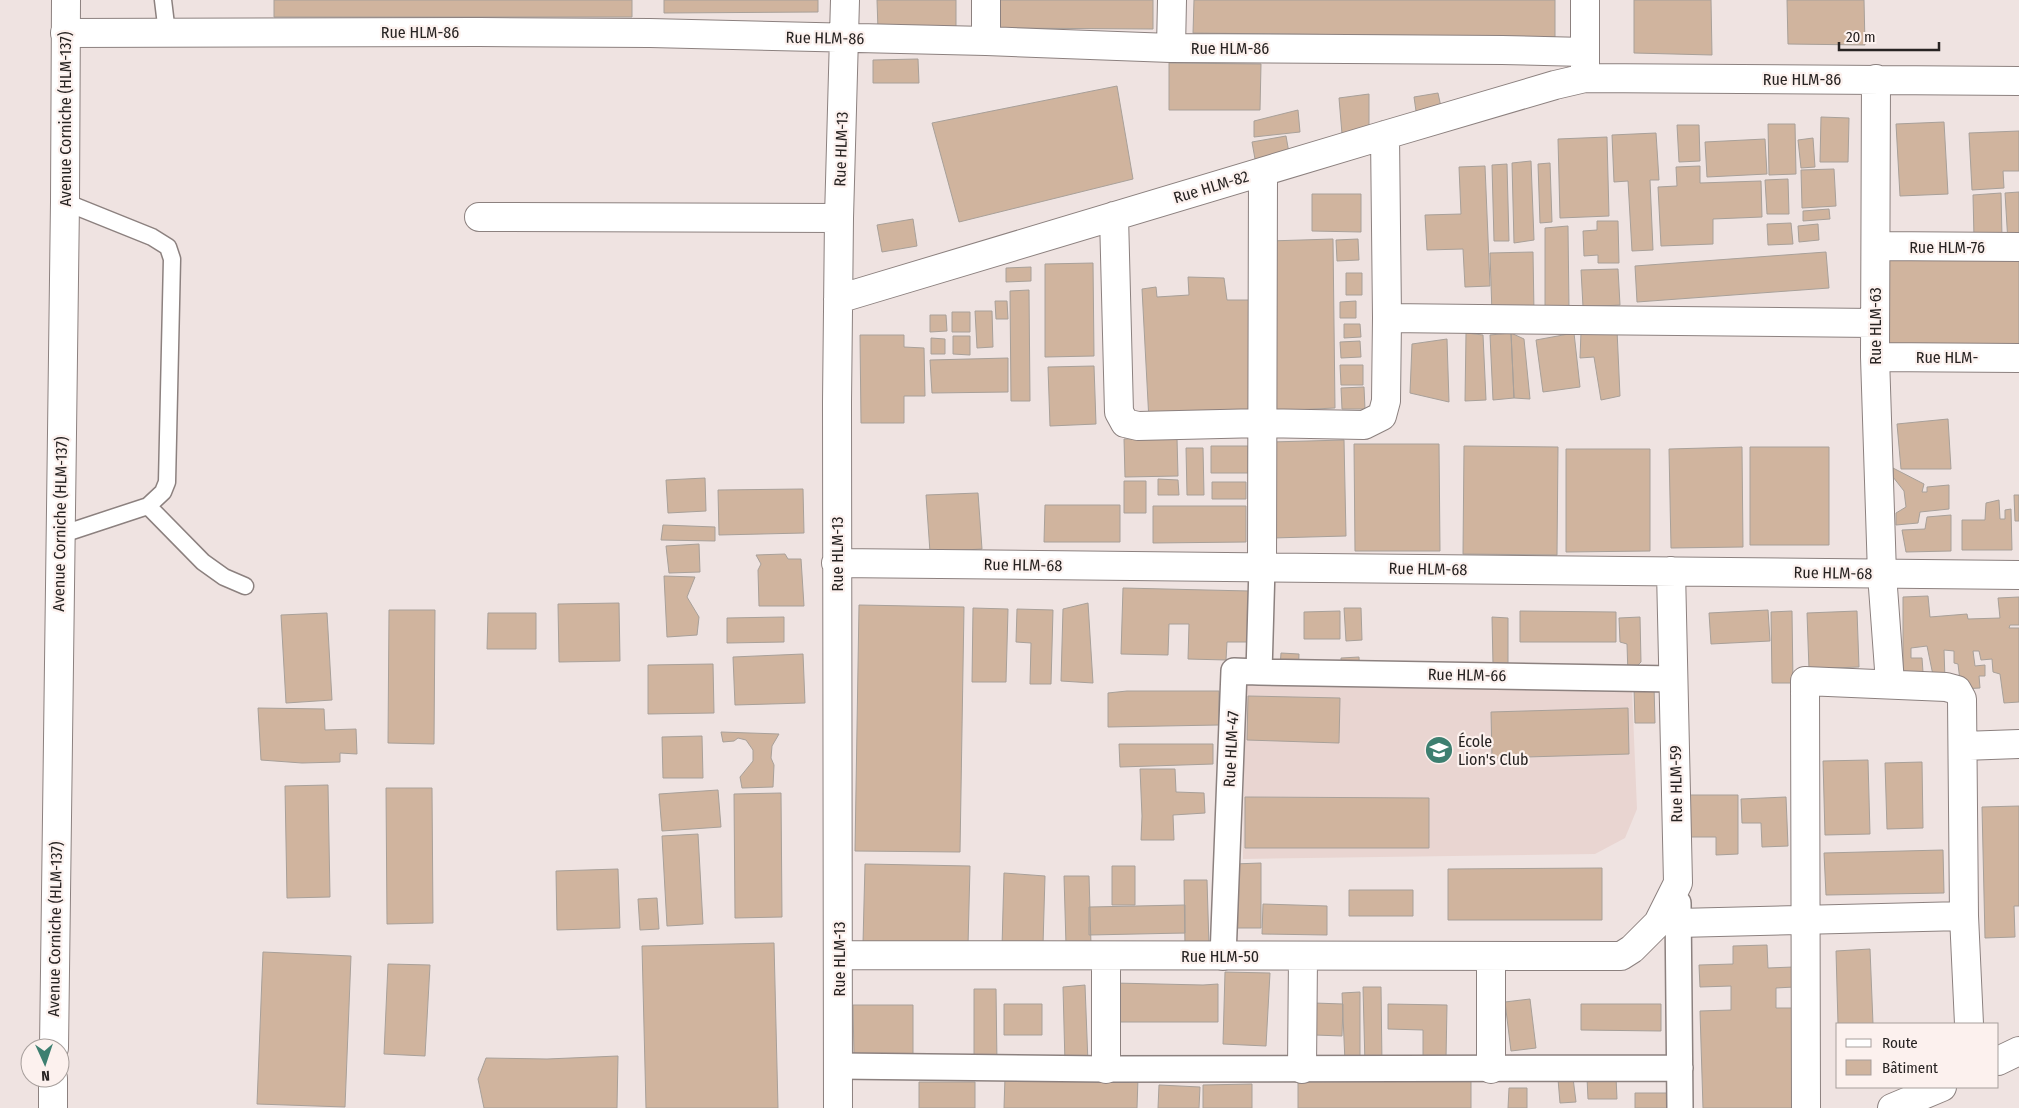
<svg xmlns="http://www.w3.org/2000/svg" width="2019" height="1108" font-family="'Fira Sans Condensed',sans-serif">
<style>
.built{fill:#e9d5d1}
.building{fill:#d0b49e;stroke:#a8a099}
.lines{fill:none;stroke-linecap:round;stroke-linejoin:round}
.service-casing{stroke:#8c817f;stroke-width:19}
.pedestrian-casing{stroke:#8c817f;stroke-width:28}
.minor-casing{stroke:#8c817f;stroke-width:30}
.tertiary-casing{stroke:#8c817f;stroke-width:30}
.service{stroke:#fff;stroke-width:16}
.pedestrian{stroke:#fff;stroke-width:25}
.minor{stroke:#fff;stroke-width:28}
.tertiary{stroke:#fff;stroke-width:28}
.labels{text-anchor:middle;dominant-baseline:central;stroke-width:4.5;stroke-linejoin:round;paint-order:stroke}
.street-label{font-size:16px;fill:#272322;stroke:#fcf1ee}
.poi-label{font-size:16px;fill:#272322;stroke:#fcf1ee;text-anchor:start}
</style>
<rect width="100%" height="100%" fill="#efe3e1"/>
<path class="built" d="M1245,685L1632,691L1637,809L1625,838L1595,854L1243,859Z"/>
<path class="building" d="M274,0H632V17H274Z
M664,0H818V12L664,13Z
M877,0H956V30H878Z
M996,0H1153V29L995,28Z
M1194,0H1555V37L1193,33Z
M1634,0H1711L1712,55L1634,53Z
M1787,0H1864L1865,45L1788,44Z
M918,59L919,83H873V60Z
M1169,63L1261,64L1260,110H1169Z
M1117,86L1133,179L959,222L932,123Z
M1438,93L1441,107L1416,111L1414,97Z
M1369,94V128L1342,134L1339,98Z
M1298,110L1300,132L1254,137V121Z
M1821,117L1849,118L1848,162H1820Z
M1944,122L1948,194L1900,196L1896,124Z
M1768,124H1795L1796,174L1769,175Z
M1677,125H1699L1700,161L1679,162Z
M2019,131V171H2003L2004,188L1972,190L1969,133Z
M1656,133L1659,180H1650L1653,250L1632,251L1628,181L1614,182L1612,135Z
M1286,136L1289,153L1255,159L1252,142Z
M1607,137L1609,216L1560,218L1558,139Z
M1813,138L1815,167L1801,168L1798,140Z
M1765,139L1767,174L1707,177L1705,142Z
M1531,161L1534,240L1514,243L1512,163Z
M1550,163L1552,222L1540,223L1538,164Z
M1507,164L1509,241H1494L1492,165Z
M1485,166L1490,286L1465,287L1463,249L1427,250L1425,215L1461,214L1459,167Z
M1700,166V183L1761,181L1762,217L1713,219V244L1661,246L1658,187L1677,186L1676,167Z
M1834,169L1836,206L1802,208L1801,170Z
M1788,179L1789,214H1767L1765,180Z
M2019,192V242L2008,243L2005,193Z
M2001,193L2002,237L1974,238L1973,195Z
M1312,194H1361V232L1312,231Z
M1829,209L1830,219L1803,221V211Z
M913,219L917,246L882,252L877,225Z
M1597,221H1618L1619,263H1598V255L1584,256L1583,231L1597,230Z
M1791,223L1793,244L1768,245L1767,224Z
M1818,224L1819,240L1799,242L1798,226Z
M1568,226L1569,309L1545,312V228Z
M1333,239L1335,408L1274,411L1269,241Z
M1358,239L1359,260L1337,261L1336,240Z
M1533,252L1534,313L1492,314L1490,253Z
M1826,252L1829,288L1637,302L1635,266Z
M2019,252V348L1888,354L1883,259Z
M1093,263L1094,356L1045,357V264Z
M1031,267V281L1006,282V268Z
M1618,269L1620,305L1583,307L1581,270Z
M1346,273H1362V295H1346Z
M1188,277L1224,278L1227,300H1250L1249,417L1149,421L1142,289L1156,287L1157,297L1189,295Z
M1029,290L1030,401H1011L1010,291Z
M995,301H1007L1008,319H996Z
M1356,301V318H1340V302Z
M975,311H992L993,347L977,348Z
M952,312H970V332H952Z
M930,315H946L947,331L930,332Z
M1344,324H1360L1361,337L1344,338Z
M1617,330L1620,396L1601,400L1594,357L1580,358L1581,332Z
M1466,333L1483,335L1486,400L1465,401Z
M1511,333L1524,339L1530,399L1514,398Z
M1511,333L1514,398L1493,400L1490,335Z
M1574,333L1580,387L1543,392L1536,340Z
M860,335H904V347L924,348L925,396H904V423H861Z
M953,336H970V355L953,354Z
M931,338L945,339V354H931Z
M1447,339L1449,402L1410,393L1412,344Z
M1360,341L1361,357L1341,358L1340,342Z
M1008,358V392L932,393L930,360Z
M1340,365H1363V385H1341Z
M1094,366L1096,424L1050,426L1048,367Z
M1364,387L1365,409H1342L1341,388Z
M1948,419L1951,469H1901L1897,424Z
M1177,438L1178,476L1125,477L1124,439Z
M1344,440L1346,536L1272,538L1271,442Z
M1354,444H1439L1440,551H1355Z
M1211,446H1248V473H1211Z
M1464,446L1558,447L1557,555L1463,554Z
M1742,447L1743,547L1671,548L1669,449Z
M1750,447H1829V545H1750Z
M1186,448H1203L1204,495H1187Z
M1566,449H1650V551L1566,552Z
M1893,468L1924,484L1922,492H1927V487L1949,485V509L1920,512L1918,523L1896,525V513L1906,507L1904,491L1893,477Z
M705,478L706,511L668,513L666,480Z
M1158,479L1178,480L1179,495H1158Z
M1124,481H1146V513H1124Z
M1212,482H1246V499H1212Z
M803,489L804,533L719,535L718,490Z
M978,493L982,549L930,552L926,495Z
M2014,495H2019V521H2015Z
M1999,500L2000,519H2005V510L2011,509L2012,550H1962V520H1985L1986,503Z
M1045,505H1120V542H1044Z
M1153,506H1246V542L1153,543Z
M1951,515V551L1906,552L1902,530L1925,529L1927,517Z
M663,525L715,527V541L661,540Z
M699,544L700,572L669,573L666,546Z
M785,554L788,559H801L804,606H759L758,570L761,564L756,555Z
M664,576L695,577L687,597L699,617L697,635L667,637Z
M1123,588L1249,591L1248,642H1227L1226,660L1188,659L1189,624H1169L1168,655L1121,654Z
M1928,596L1930,617L1967,614L1968,619L2000,618L1998,598L2019,597V625H2010L2009,628H2019V702L2004,703L2000,674L1993,672L1992,659L1981,660L1979,651H1973L1975,666L1985,665V676H1979L1980,688L1961,689L1958,664L1954,663V651L1944,650L1945,680H1934L1927,646L1911,648V658H1922L1923,672L1903,673V597Z
M619,603L620,661L559,662L558,604Z
M1088,603L1093,683L1061,681L1063,609Z
M859,605L964,607L960,852L855,851Z
M973,608L1008,609L1006,682H972Z
M1344,608H1361L1362,640L1346,641Z
M1017,609L1053,610L1051,684H1030L1031,643L1016,642Z
M389,610H435L434,744L388,743Z
M1768,610L1770,641L1711,644L1709,613Z
M1340,611V639H1304V612Z
M1520,611L1616,612V642H1520Z
M1792,611L1793,683H1772L1771,612Z
M1857,611L1859,667L1809,669L1807,613Z
M327,613L332,700L286,703L281,615Z
M488,613H536V649H487Z
M784,617V642L727,643V618Z
M1492,617L1508,618V664L1493,665Z
M1640,617L1641,662L1628,675L1627,644L1620,642L1619,618Z
M1281,653L1299,654L1298,682L1279,681Z
M803,654L805,703L735,705L733,657Z
M1359,657L1360,680H1342L1341,658Z
M713,664L714,713L648,714V665Z
M1654,686L1655,723H1635L1634,687Z
M1127,691H1219V725L1108,727V693Z
M1248,696L1340,698L1339,743L1247,740Z
M258,708L324,709L325,730L356,729L357,754L340,753V762L302,763L261,760Z
M1628,708L1629,754L1492,758L1491,712Z
M721,732L779,734L772,746L771,758L774,765L773,787L742,788L740,777L753,761V750L746,740L738,738L734,741L723,742Z
M702,736L703,778H663L662,737Z
M1119,744H1213V764L1120,767Z
M1868,760L1870,834L1825,835L1823,761Z
M1922,762L1923,828L1887,829L1885,763Z
M1140,769H1175L1176,792L1204,793L1205,813L1173,815L1174,840H1141L1142,816Z
M328,785L330,897L287,898L285,786Z
M386,788H432L433,923L387,924Z
M718,790L721,827L662,831L659,794Z
M781,793L782,917L735,918L734,794Z
M1690,795H1738V854L1716,855V837H1690Z
M1245,797L1429,798V848H1245Z
M1786,797L1788,846L1762,847L1761,823H1742L1741,799Z
M2019,806V906H2014L2015,937L1985,938L1982,807Z
M698,834L703,924L667,926L662,836Z
M1943,850L1944,893L1826,895L1824,853Z
M1261,863V928H1237L1233,864Z
M865,864L970,866L968,946L863,943Z
M1112,866H1135V905H1112Z
M1602,868V920H1448V869Z
M618,869L620,928L557,930L556,871Z
M1004,873L1045,876L1043,945L1002,947Z
M1064,876H1089L1091,945H1066Z
M1184,880H1207L1209,946L1185,947Z
M1349,890H1413V916H1349Z
M657,898L659,929L640,930L638,899Z
M1263,904L1327,906V935L1262,934Z
M1185,905V933L1089,935V907Z
M774,943L778,1108H646L642,946Z
M1767,945L1768,968L1793,967L1794,987L1776,988V1008H1794L1796,1108H1703L1700,1011L1731,1010V986L1700,987L1699,965L1733,964V946Z
M1870,949L1873,1024H1838L1836,951Z
M263,952L351,956L345,1107L257,1104Z
M388,964L430,965L425,1056L384,1054Z
M1225,972L1270,973L1266,1046L1223,1044Z
M1114,983L1203,985L1218,984V1022H1117Z
M1085,985L1088,1063L1065,1064L1063,987Z
M1363,987H1381L1382,1064L1365,1065Z
M974,989H996L997,1063H974Z
M1360,992V1063L1345,1062L1342,993Z
M1530,999L1536,1048L1511,1051L1505,1002Z
M1314,1003L1343,1004L1342,1036L1315,1035Z
M1004,1004H1042V1035H1004Z
M1388,1004L1447,1005L1446,1059H1423V1030L1388,1029Z
M1581,1004H1661V1031L1581,1030Z
M853,1005H913V1055L854,1057Z
M618,1056L617,1108H484L478,1079L486,1058L547,1059Z
M1005,1077L1138,1078L1137,1108H1004Z
M1616,1077L1617,1099H1588L1587,1078Z
M1573,1078L1576,1102L1560,1103L1558,1079Z
M1471,1079V1108H1298V1081Z
M919,1082H975V1108H919Z
M1252,1084V1108H1203V1085Z
M1159,1085L1200,1087L1199,1108H1158Z
M1509,1088H1527V1108H1508Z
M1635,1093H1670L1671,1108H1635Z"/>
<g class="lines">
<defs>
<path id="service" d="M163,0L167,33
M148,506L203,562L224,577L245,586
M60,535L148,506L163,492L167,482L172,259L168,247L152,237L65,202"/>
<path id="pedestrian" d="M1259,672L1674,679
M1678,903L1680,1108
M1223,957L1234,671L1259,672L1262,567
M839,1066L1106,1069L1680,1068"/>
<path id="minor" d="M986,0V41
M1585,0V69
M65,33L479,32L650,33L986,41L1171,48L1502,50L1585,52
M1171,48L1172,0
M1876,79L1875,357L1882,574L1890,683
M1385,135L1387,318L1875,323
M1114,216L1119,412L1125,423L1138,426L1262,423L1364,425L1382,416L1386,401L1387,318
M479,217L839,218
M1876,246L2019,247
M838,299L1385,135L1555,85L1585,78L2019,81
M1875,357L2019,358
M836,563L2019,575
M1262,567L1263,172
M1963,746L2019,744
M1678,923L1964,916
M839,955L1621,956L1632,949L1658,923L1678,883L1671,571
M1106,1069V956
M1302,1069L1303,956
M1491,1069V957
M838,1108L837,402L839,218L845,0
M1806,1108L1805,681L1946,687L1957,690L1962,699L1964,916L1969,1024"/>
<path id="tertiary" d="M54,1048L65,202L66,0
M1998,1061L2019,1051
M53,1108V1078
M1892,1108L1942,1087"/>
</defs>
<use href="#service" class="service-casing"/>
<use href="#pedestrian" class="pedestrian-casing"/>
<use href="#minor" class="minor-casing"/>
<use href="#tertiary" class="tertiary-casing"/>
<use href="#service" class="service"/>
<use href="#pedestrian" class="pedestrian"/>
<use href="#minor" class="minor"/>
<use href="#tertiary" class="tertiary"/>
</g>
<defs>
<symbol id="school-disc" viewBox="-11 -11 22 22"><circle r="9.5" fill="#3d7f70" stroke="#fcf1ee"/><path d="M0-5L7-2L0 1L-7-2ZM-4 1L0 2.5L4 1V4Q0 6-4 4Z" fill="#fff"/></symbol>
</defs>
<g fill-rule="evenodd">
<use href="#school-disc" x="1423" y="734" width="32" height="32"/>
</g>
<g class="labels">
<g class="street-label">
<text x="420" y="32">Rue HLM-86</text>
<text transform="translate(825 38) rotate(1)">Rue HLM-86</text>
<text x="1230" y="48">Rue HLM-86</text>
<text x="1802" y="79">Rue HLM-86</text>
<text transform="translate(65 119) rotate(-90)">Avenue Corniche (HLM-137)</text>
<text transform="translate(841 149) rotate(-88)">Rue HLM-13</text>
<text transform="translate(1211 187) rotate(-17)">Rue HLM-82</text>
<text x="1947" y="247">Rue HLM-76</text>
<text transform="translate(1875 326) rotate(-90)">Rue HLM-63</text>
<text x="1947" y="357">Rue HLM-</text>
<text transform="translate(60 524) rotate(-89)">Avenue Corniche (HLM-137)</text>
<text transform="translate(837 554) rotate(-90)">Rue HLM-13</text>
<text transform="translate(1023 565) rotate(1)">Rue HLM-68</text>
<text transform="translate(1428 569) rotate(1)">Rue HLM-68</text>
<text transform="translate(1833 573) rotate(1)">Rue HLM-68</text>
<text transform="translate(1467 675) rotate(1)">Rue HLM-66</text>
<text transform="translate(1231 749) rotate(-87)">Rue HLM-47</text>
<text transform="translate(1676 784) rotate(-91)">Rue HLM-59</text>
<text transform="translate(55 929) rotate(-89)">Avenue Corniche (HLM-137)</text>
<text x="1220" y="956">Rue HLM-50</text>
<text transform="translate(839 959) rotate(-90)">Rue HLM-13</text>
</g>
<g class="poi-label">
<text x="1458" y="741">École<tspan x="1458" dy="18">Lion's Club</tspan></text>
</g>
</g>
<rect x="1836" y="1023" width="162" height="65" fill="#fcf1ee" stroke="#a79f9c"/>
<rect x="1846" y="1039" width="25" height="8" fill="#ffffff" stroke="#a79f9c"/>
<text x="1882" y="1048" font-size="15" fill="#272322">Route</text>
<rect x="1846" y="1060" width="25" height="15" fill="#d0b49e" stroke="#a79f9c"/>
<text x="1882" y="1073" font-size="15" fill="#272322">Bâtiment</text>
<g transform="translate(45 1063) rotate(177)"><circle r="24" fill="#fcf1ee" stroke="#a79f9c"/>
<path d="M0-4L9 19L0 12L-9 19Z" fill="#3d7f70"/>
<text y="-8" font-size="14" font-weight="bold" text-anchor="middle" fill="#272322">N</text>
</g>
<path d="M1839 42v8h100v-8" fill="none" stroke="#272322" stroke-width="2.5"/>
<text x="1846" y="42" font-size="15" fill="#272322" stroke="#fcf1ee" stroke-width="4" paint-order="stroke">20 m</text>
</svg>
